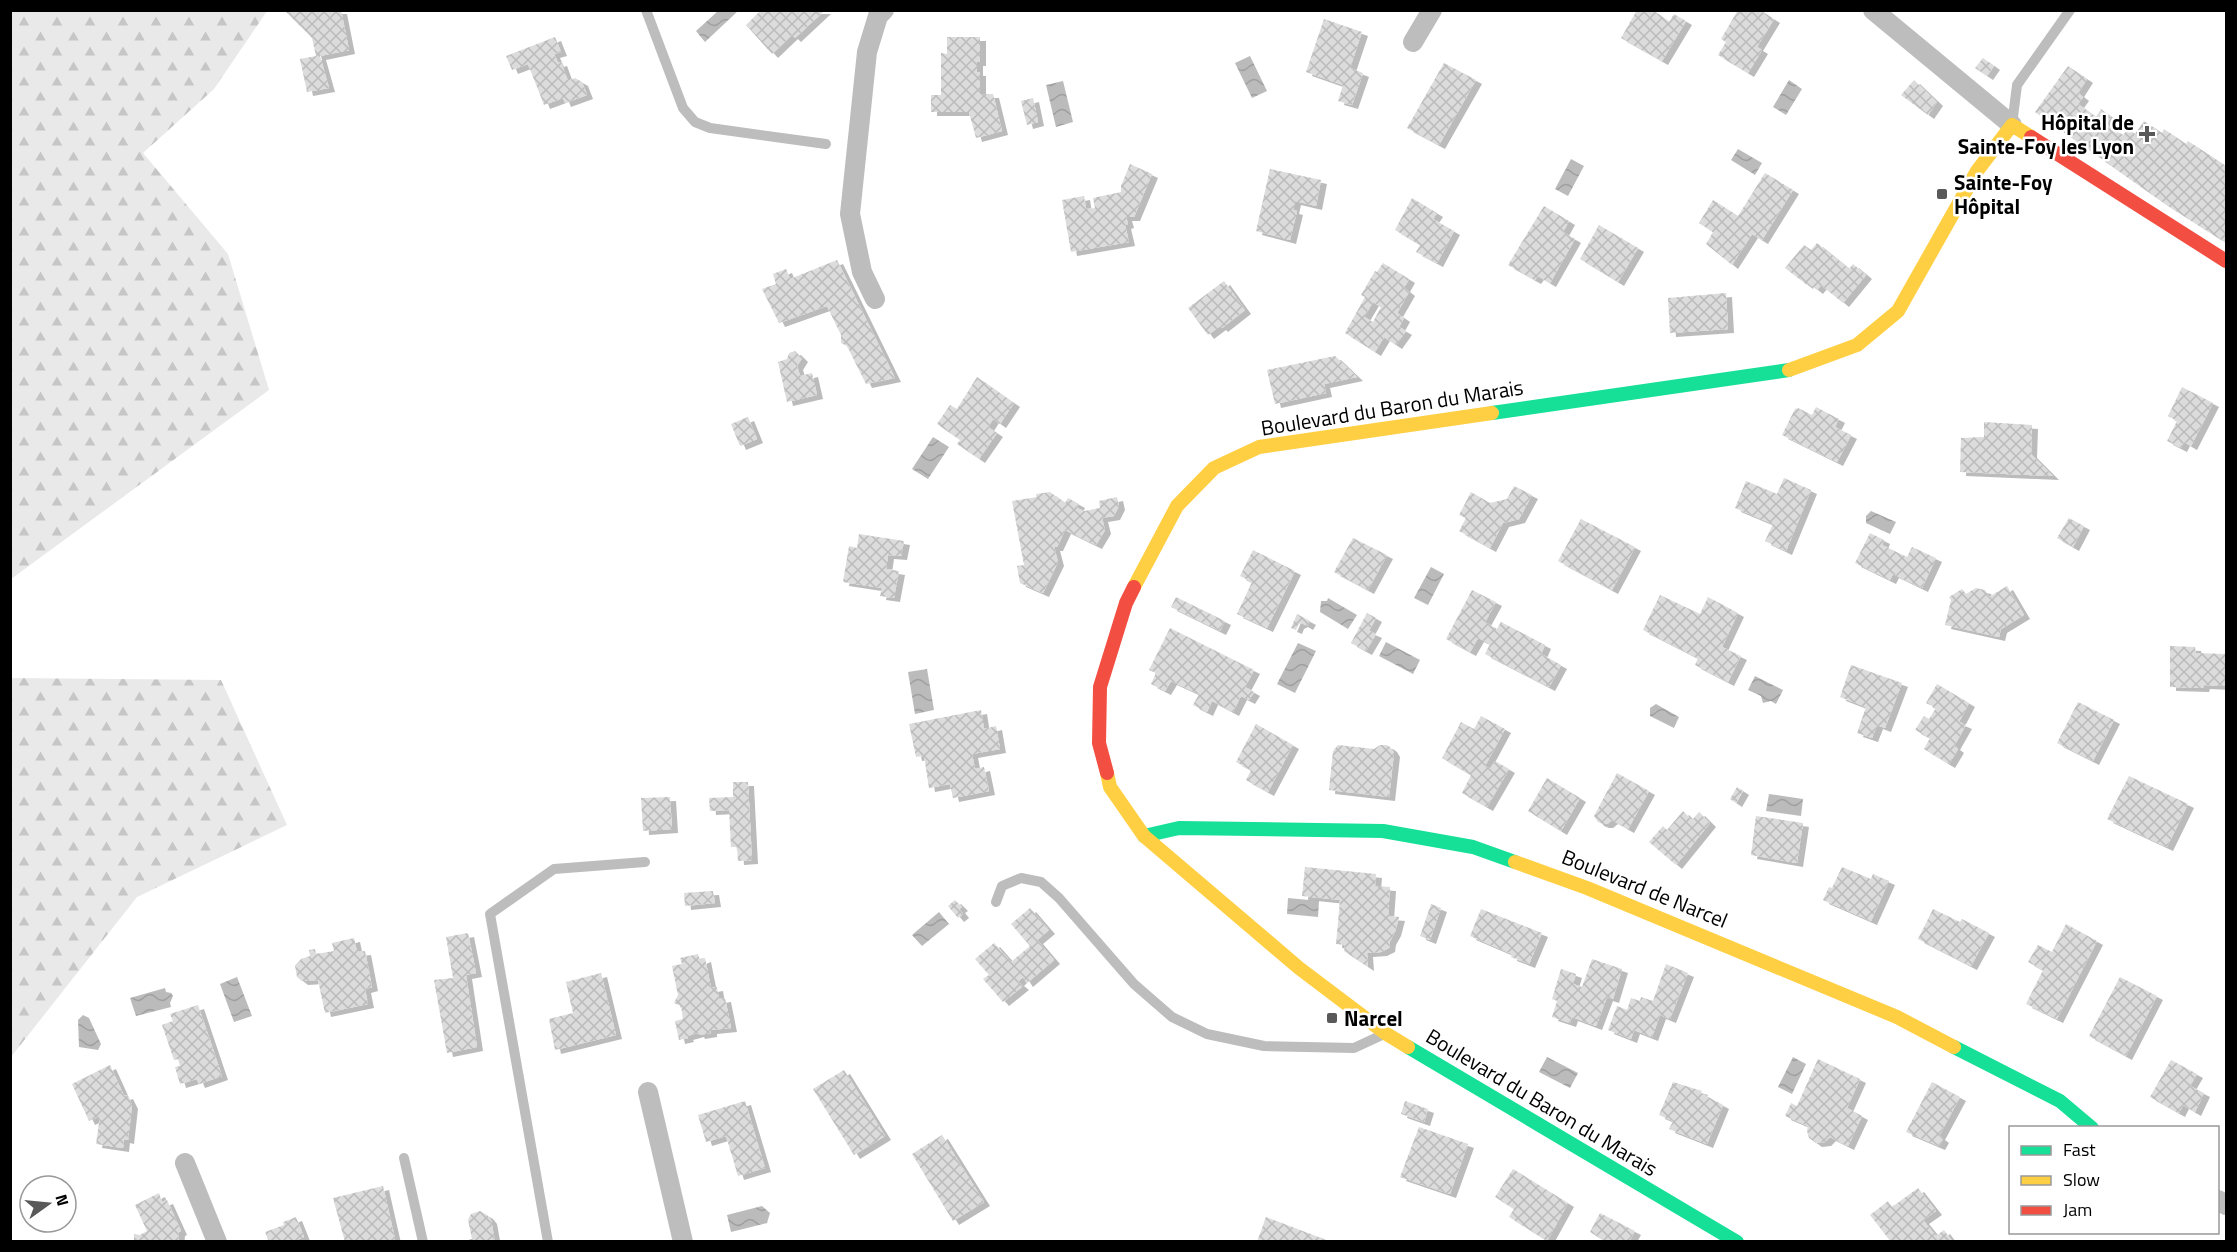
<svg xmlns="http://www.w3.org/2000/svg" width="2237" height="1252" font-family="'Titillium Web',sans-serif">
<style>
.forest{fill:url(#forest-firs)}
.water{fill:url(#water-waves)}
.building{fill:url(#building-cross-hatch);fill-rule:evenodd;filter:url(#shadow)}
.lines{fill:none;stroke-linecap:round;stroke-linejoin:round}
.lane{stroke:#bdbdbd;stroke-width:10}
.street{stroke:#bdbdbd;stroke-width:20}
.fast{stroke:#16e098;stroke-width:14}
.slow{stroke:#ffcf43;stroke-width:14}
.jam{stroke:#f24e42;stroke-width:14}
.poi-dot{fill:#595959;stroke:#fff;stroke-width:2}
.labels{text-anchor:middle;dominant-baseline:central;stroke-width:5;stroke-linejoin:round;paint-order:stroke}
.poi-label{font-size:21px;font-weight:bold;fill:#000;stroke:#fff;text-anchor:start}
.street-label{font-size:21px;fill:#000;stroke:#fff}
</style>
<defs>
<pattern id="forest-firs" width="22" height="20" patternUnits="userSpaceOnUse" patternTransform="scale(1.5)"><rect width="22" height="20" fill="#e9e9e9"/><path d="M5 1l3.5 6h-7zM16 11l3.5 6h-7z" fill="#c6c6c6"/></pattern>
<pattern id="water-waves" width="16" height="10" patternUnits="userSpaceOnUse" patternTransform="scale(1.5)"><rect width="16" height="10" fill="#bbb"/><path d="M0 5q4-4 8 0t8 0" fill="none" stroke="#9f9f9f"/></pattern>
<pattern id="building-cross-hatch" width="8" height="8" patternUnits="userSpaceOnUse" patternTransform="scale(1.5)"><rect width="8" height="8" fill="#dcdcdc"/><path d="M0 0l8 8M0 8l8-8" fill="none" stroke="#bbb"/></pattern>
<filter id="shadow"><feDropShadow dx="6" dy="4" stdDeviation="0" flood-color="#0004"/></filter>
</defs>
<rect width="100%" height="100%" fill="#fff"/>
<path class="forest" d="M11,10L267,11L214,89L143,153L228,254L269,390L11,579Z
M11,678L221,680L287,825L137,897L11,1057Z"/>
<path class="water" d="M738,11L705,42L696,31L718,11Z
M1250,56L1267,91L1252,98L1235,63Z
M1789,80L1802,89L1786,115L1773,107Z
M1063,81L1073,122L1056,127L1046,85Z
M1738,149L1762,163L1755,175L1731,160Z
M1571,159L1584,166L1568,196L1555,189Z
M933,437L949,447L928,479L912,469Z
M1871,511L1896,522L1890,534L1866,523V516Z
M1431,567L1444,574L1428,605L1414,598Z
M1328,598L1357,615L1348,629L1320,612L1321,601H1327Z
M1386,642L1420,660L1413,674L1379,656Z
M1298,643L1316,651L1295,693L1277,684Z
M927,669L934,710L915,714L908,672Z
M1755,676L1783,690L1776,704L1771,701L1763,703L1761,696L1748,690Z
M1656,704L1679,717L1674,728L1650,716V708Z
M1769,794L1803,799L1801,816L1766,811Z
M1288,898L1319,901L1318,917L1287,914Z
M939,912L949,924L922,946L912,935Z
M237,977L252,1016L234,1022L220,984Z
M165,988L166,992L171,993L173,996L170,1003L171,1007L136,1016L130,998Z
M83,1015L89,1018L101,1044L98,1050L79,1047L78,1020Z
M1547,1057L1578,1073L1570,1088L1539,1072Z
M1793,1057L1806,1064L1792,1094L1778,1087Z
M762,1206L770,1213L767,1223L731,1232L727,1215Z"/>
<path class="building" d="M284,10H341L349,50L320,56L329,88L307,92L300,59L316,56L312,38Z
M761,10H825L795,38L792,35L772,54L746,25Z
M1637,10H1653L1669,22L1674,14L1686,21L1662,61L1621,38Z
M1738,10H1760L1774,19L1757,47L1762,50L1748,73L1718,55L1726,42L1721,39Z
M1324,19L1362,32L1350,68L1363,73L1352,105L1338,101L1343,85L1306,72Z
M555,37L561,52L554,54L558,63L561,62L568,81L575,78L582,82L587,95L565,103L563,98L544,105L528,64L512,70L506,56Z
M947,37H980V62H977V72H980V94H993L1002,131L976,138L969,112H931V95H941V53L947,54Z
M1983,58L1994,66L1987,76L1975,68Z
M1444,63L1476,80L1439,145L1407,128Z
M2068,66L2087,79L2078,93L2083,97L2078,104L2096,117L2101,109L2111,117L2106,124L2123,135L2128,129L2135,134L2144,121L2162,133L2164,129L2186,144L2188,141L2226,166L2224,176L2226,177V243L2165,204L2035,112Z
M1914,80L1937,102L1928,115L1901,95Z
M1033,98L1038,122L1027,125L1021,101Z
M1130,164L1152,174L1134,217H1126L1128,224L1125,225L1129,242L1071,252L1062,200L1084,196L1086,209L1095,208L1093,198L1121,192V186Z
M1270,169L1321,180L1316,206L1295,201L1293,210L1297,211L1290,240L1256,231Z
M1765,173L1793,190L1762,240L1752,234L1732,265L1706,244L1713,232L1699,223L1713,200L1738,216Z
M1412,198L1437,213L1433,219L1454,231L1437,263L1416,252L1420,245L1395,230Z
M1544,206L1569,221L1563,232L1575,239L1550,283L1538,276L1535,280L1508,265Z
M1599,225L1638,248L1618,282L1580,259Z
M1817,243L1849,269L1853,264L1866,275L1843,303L1821,285L1817,290L1808,283L1807,285L1785,268L1804,245L1811,250Z
M837,260L895,378L866,384L847,346L841,343V335L827,306L779,323L762,289L776,284L773,274L786,269L790,279Z
M1383,263L1409,279L1404,288L1409,292L1397,313L1404,318L1399,327L1406,331L1396,345L1384,337L1375,352L1345,333L1365,297L1361,295L1375,271L1377,272ZM1373,302L1381,307L1373,322L1364,317Z
M1224,281L1245,310L1222,328L1220,326L1208,335L1188,308Z
M1726,293L1728,329L1670,333L1668,298Z
M795,351L802,358L797,366L800,376L812,373L817,395L787,402L778,362L787,359L789,353Z
M1335,356L1357,377L1324,384L1326,393L1275,404L1267,370Z
M977,377L1014,403L1000,424L993,419L988,427L997,433L979,459L957,444L960,440L937,424L950,405L957,409Z
M2182,387L2213,403L2191,446L2184,442L2181,448L2167,441L2177,421L2168,416Z
M1816,407L1839,419L1835,427L1851,435L1837,462L1782,435L1795,409L1798,408L1812,415Z
M748,417L757,439L740,446L731,424Z
M1984,422L2032,425L2031,454L2053,476L1960,472L1961,438L1984,437Z
M1784,478L1811,490L1786,551L1765,541L1773,524L1735,508L1746,481L1777,494Z
M1514,486L1532,495L1519,519L1503,523L1490,548L1459,531L1466,518L1459,515L1471,492L1490,503L1507,499Z
M1050,492L1065,503L1068,498L1079,504L1077,508L1084,511L1100,508L1099,501L1117,497L1119,506L1114,516L1102,518L1105,530L1096,545L1065,530L1057,547H1054L1058,562L1043,593L1020,583L1017,566L1024,565L1012,501L1037,497L1036,494Z
M2069,518L2084,526L2073,547L2057,538Z
M1581,519L1635,547L1612,590L1558,561Z
M1870,533L1884,540L1882,545L1907,557L1912,547L1936,558L1922,588L1893,574L1890,580L1855,563Z
M859,534L904,541L901,556L888,555L886,569L899,571L894,598L880,596L882,588L843,582L849,546L857,548Z
M1353,538L1387,555L1368,590L1334,572Z
M1253,550L1295,571L1267,628L1237,614L1252,582L1240,576Z
M2007,586L2024,615L2001,629L1999,637L1945,625L1951,600L1949,597L1962,589L1966,594L1976,588L1985,590L1989,597Z
M1472,590L1496,602L1485,622L1497,629L1501,622L1545,645L1541,654L1561,665L1549,687L1485,654L1490,644L1478,638L1470,652L1446,639Z
M1660,595L1700,614L1708,597L1738,613L1722,647L1741,656L1728,682L1695,665L1698,658L1643,630Z
M1176,597L1225,621L1220,631L1171,607Z
M1367,613L1376,618L1369,631L1376,634L1366,651L1351,643Z
M1297,614L1310,621L1307,626L1302,623L1298,625L1296,630L1291,628Z
M1170,628L1254,670L1245,687L1254,692L1249,700L1241,696L1233,712L1212,701L1207,712L1193,705L1199,694L1171,681L1165,691L1151,684L1156,673L1149,670Z
M2170,646L2195,647L2196,653L2226,654V686L2204,685L2203,688L2170,687Z
M1851,665L1902,683L1885,728L1877,725L1872,738L1857,733L1866,707L1840,697Z
M1937,684L1969,703L1959,722L1966,725L1954,746L1958,749L1949,764L1924,749L1930,738L1915,730L1924,716L1929,719L1936,708L1926,703Z
M2078,702L2114,720L2093,761L2057,743Z
M981,710L984,729L996,726L1000,749L972,754L975,769L984,767L989,791L953,798L950,784L929,788L924,756L916,757L909,724Z
M1481,716L1505,729L1485,766L1490,769L1495,761L1509,769L1487,807L1462,793L1471,775L1442,758L1461,722L1474,729Z
M1256,724L1293,745L1268,792L1246,780L1251,770L1236,762Z
M1338,745L1374,749L1380,745H1387L1391,748L1394,753L1389,797L1329,790L1333,751Z
M1617,773L1649,791L1628,829L1612,820L1607,824H1603L1598,822L1594,816Z
M2129,776L2188,804L2167,847L2107,819Z
M1547,778L1580,798L1561,831L1528,811Z
M733,782H748L752,860L738,861L737,847H731L729,810L710,811L709,798L733,797Z
M1737,787L1743,791L1736,803L1730,799Z
M670,797L672,829L643,831L641,798Z
M1683,811L1692,820L1699,812L1710,823L1676,865L1649,842L1663,826L1667,830Z
M1756,816L1803,823L1797,863L1751,855Z
M1305,867L1376,874L1375,886L1390,887L1388,916L1399,917L1395,932L1390,941L1389,948L1381,952L1367,953L1368,967L1344,951L1345,945L1336,944L1340,900L1302,896Z
M1842,867L1871,879L1873,874L1889,881L1871,921L1823,900L1829,887L1832,888Z
M713,891L715,903L685,906L684,893Z
M955,900L962,907L959,909L963,914L958,918L948,906Z
M1431,904L1441,908L1430,940L1420,936Z
M1030,908L1049,930L1037,940L1054,960L1027,983L1023,977L1018,982L1023,986L1003,1002L983,979L989,975L975,959L994,943L1011,962L1030,946L1011,924Z
M1481,909L1542,933L1529,964L1511,957L1512,954L1470,936Z
M1933,909L1960,922L1962,919L1989,933L1971,966L1918,939Z
M2066,924L2097,941L2057,1019L2026,1004L2043,970L2028,962L2038,945L2052,952Z
M468,933L476,973L466,975L477,1047L447,1053L434,980L453,978L446,937Z
M354,938L357,952L365,951L372,987L365,989L368,1004L325,1013L318,980L302,981L297,977L295,966L301,959L310,956L309,950L315,949L316,954L334,951L332,943Z
M698,954L700,960L705,958L711,988L717,987L719,999L725,998L731,1028L711,1030V1033L699,1035L698,1033L687,1036L688,1038L679,1040L675,1021L683,1019L681,1006L674,1003L678,995L672,966L682,964L680,958Z
M1592,959L1622,969L1613,999L1607,997L1596,1026L1572,1017L1570,1023L1552,1017L1557,1001L1552,999L1561,969L1576,974L1573,984L1582,987Z
M1666,964L1688,973L1670,1019L1660,1015L1652,1037L1634,1030L1631,1039L1608,1030L1617,1006L1627,1010L1631,998L1640,1001L1641,997L1653,1001Z
M601,973L616,1035L555,1050L549,1019L573,1013L566,982Z
M2120,977L2157,996L2126,1056L2089,1036Z
M198,1005L222,1076L199,1084L197,1079L180,1084L175,1067L180,1066L178,1059L174,1060L162,1025L173,1021L170,1014Z
M1818,1059L1860,1079L1847,1108L1862,1116L1848,1146L1830,1137L1825,1142L1816,1143L1809,1138L1807,1131L1808,1126L1785,1116L1791,1103L1797,1106Z
M2171,1060L2197,1074L2190,1086L2204,1093L2195,1112L2183,1105L2179,1113L2150,1097Z
M110,1065L124,1096L127,1095L132,1105L128,1140L124,1139L123,1148L96,1144L100,1116L89,1121L72,1084Z
M844,1070L885,1136L854,1155L813,1089Z
M1673,1082L1702,1091L1701,1093L1723,1105L1707,1144L1669,1129L1673,1121L1659,1115Z
M1932,1082L1960,1097L1939,1136L1943,1139L1939,1146L1906,1132Z
M745,1101L765,1168L738,1176L726,1136L706,1142L698,1115Z
M1405,1101L1428,1109L1424,1122L1401,1114Z
M1419,1127L1468,1144L1450,1194L1400,1177Z
M942,1135L984,1202L953,1221L912,1154Z
M1513,1169L1568,1203L1547,1241L1509,1217L1514,1209L1495,1197Z
M383,1186L395,1239L386,1242H345L333,1198Z
M1918,1188L1936,1211L1923,1220L1936,1236L1944,1230L1953,1242H1891L1870,1215L1888,1201L1892,1207Z
M159,1193L162,1202L167,1200L181,1231L179,1232L178,1242H134V1234L140,1235L147,1231L135,1205Z
M480,1211L487,1215L491,1220L495,1242H470L469,1239H472L468,1220L471,1214Z
M1600,1213L1635,1231L1629,1242H1606L1590,1232Z
M296,1217L304,1237L292,1242H269L265,1232L284,1225L283,1222Z
M1266,1217L1329,1241V1242H1257Z"/>
<g class="lines">
<path class="lane" d="M646,10L683,108L695,122L710,128L826,144
M2012,125L2017,85L2070,10
M996,902L1002,886L1021,878L1041,882L1059,898L1134,984L1172,1017L1207,1034L1264,1046L1354,1048L1382,1035
M404,1158L423,1242
M548,1242L490,914L554,869L645,862"/>
<path class="street" d="M1873,10L2012,125
M1413,42L1432,10
M875,299L862,272L850,214L867,52L878,16L884,10
M648,1092L683,1242
M185,1163L217,1242
M2218,1200L2226,1205"/>
<path class="fast" d="M1492,413L1789,370
M1144,836L1179,828L1383,831L1473,847L1515,862
M1408,1047L1737,1242
M1954,1047L2060,1101L2092,1128"/>
<path class="slow" d="M1789,370L1857,345L1898,311L1977,171L2012,125L2031,137
M1134,587L1177,506L1214,468L1259,447L1492,413
M1107,773L1110,787L1144,836L1299,968L1385,1033L1408,1047
M1515,862L1587,888L1897,1017L1954,1047"/>
<path class="jam" d="M2031,137L2226,261
M1107,773L1099,743L1100,687L1126,603L1134,587"/>
</g>
<g class="poi-dot">
<path d="M2144 125h6v6h6v6h-6v6h-6v-6h-6v-6h6z"/>
<rect x="1936" y="188" width="12" height="12" rx="3"/>
<rect x="1326" y="1012" width="12" height="12" rx="3"/>
</g>
<g class="labels">
<g class="poi-label">
<text x="2134" y="122" text-anchor="end">Hôpital de<tspan x="2134" dy="24">Sainte-Foy les Lyon</tspan></text>
<text x="1954" y="182">Sainte-Foy<tspan x="1954" dy="24">Hôpital</tspan></text>
<text x="1344" y="1018">Narcel</text>
</g>
<g class="street-label">
<text transform="translate(1392 407) rotate(-9)">Boulevard du Baron du Marais</text>
<text transform="translate(1645 888) rotate(22)">Boulevard de Narcel</text>
<text transform="translate(1542 1102) rotate(31)">Boulevard du Baron du Marais</text>
</g>
</g>
<rect width="2237" height="1252" fill="none" stroke="#000000" stroke-width="24"/>
<rect x="2009" y="1126" width="210" height="108" fill="#ffffff" stroke="#999999" stroke-width="1.5"/>
<rect x="2021" y="1146" width="30" height="9" fill="#16e098" stroke="#999999" stroke-width="1.5"/>
<text x="2063" y="1156" font-size="18" fill="#000000">Fast</text>
<rect x="2021" y="1176" width="30" height="9" fill="#ffcf43" stroke="#999999" stroke-width="1.5"/>
<text x="2063" y="1186" font-size="18" fill="#000000">Slow</text>
<rect x="2021" y="1206" width="30" height="9" fill="#f24e42" stroke="#999999" stroke-width="1.5"/>
<text x="2063" y="1216" font-size="18" fill="#000000">Jam</text>
<g transform="translate(48 1204) rotate(75)"><circle r="28" fill="#ffffff" stroke="#999999" stroke-width="1.5"/>
<path d="M0-4.5L10 22L0 15L-10 22Z" fill="#595959"/>
<text y="-9" font-size="16" font-weight="bold" text-anchor="middle" fill="#000000">N</text>
</g>
</svg>
